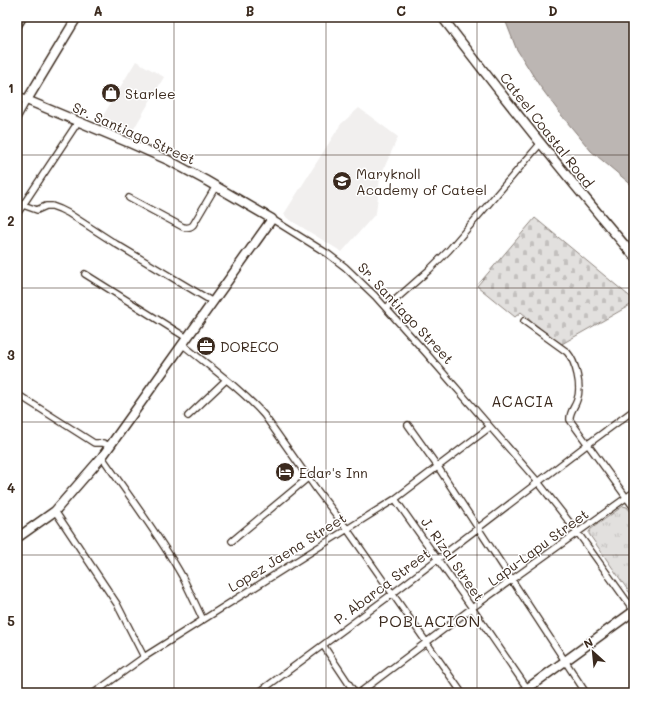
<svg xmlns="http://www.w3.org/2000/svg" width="651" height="710" font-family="Mali,sans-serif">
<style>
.built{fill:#f1efee}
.grass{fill:url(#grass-tufts);stroke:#8e857e}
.cemetery{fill:url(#cemetery-stones);stroke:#8e857e}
.water{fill:#bcb6b3;stroke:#887e77}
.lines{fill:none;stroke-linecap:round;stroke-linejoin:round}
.street-casing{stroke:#3b2a1e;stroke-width:8}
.secondary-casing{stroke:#3b2a1e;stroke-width:11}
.street{stroke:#fff;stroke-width:5.5}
.secondary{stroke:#fff;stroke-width:8}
.grid{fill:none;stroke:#3b2a1e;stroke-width:1;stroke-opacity:0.55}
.labels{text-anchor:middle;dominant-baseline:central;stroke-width:3;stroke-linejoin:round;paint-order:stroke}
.poi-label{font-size:14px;fill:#3b2a1e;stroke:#fff;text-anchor:start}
.street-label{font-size:14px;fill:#3b2a1e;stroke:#fff}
.neighbourhood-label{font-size:15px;letter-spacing:1px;fill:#3b2a1e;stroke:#fff}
.quarter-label{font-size:16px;letter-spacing:1px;fill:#3b2a1e;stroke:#fff}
.neatline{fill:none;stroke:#3b2a1e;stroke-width:1.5}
.grid-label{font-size:13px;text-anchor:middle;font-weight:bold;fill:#3b2a1e}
</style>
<defs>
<pattern id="grass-tufts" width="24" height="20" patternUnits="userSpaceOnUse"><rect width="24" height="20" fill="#e2e0de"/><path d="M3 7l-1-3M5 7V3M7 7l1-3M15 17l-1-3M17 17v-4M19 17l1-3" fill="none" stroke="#c3c0be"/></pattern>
<pattern id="cemetery-stones" width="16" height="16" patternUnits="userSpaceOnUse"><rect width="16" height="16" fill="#e2e0de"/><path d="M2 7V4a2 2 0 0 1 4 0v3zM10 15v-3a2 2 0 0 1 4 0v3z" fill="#c3c0be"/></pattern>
</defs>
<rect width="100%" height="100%" fill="#fff"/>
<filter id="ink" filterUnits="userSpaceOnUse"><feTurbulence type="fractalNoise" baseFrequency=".025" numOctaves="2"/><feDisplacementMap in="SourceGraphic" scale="8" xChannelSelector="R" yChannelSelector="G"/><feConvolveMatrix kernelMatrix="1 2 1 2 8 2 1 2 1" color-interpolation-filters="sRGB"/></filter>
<g filter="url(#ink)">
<path class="built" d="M136,61L164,77L132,132L101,119Z
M359,108L398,137L380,177L376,213L342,252L287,218L284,214L341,124Z"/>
<path class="grass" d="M623,506L627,507L634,516V599L589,534V532L591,529Z"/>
<path class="cemetery" d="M535,218L634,300V303L560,345L521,312L515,317L477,286Z"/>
<path class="water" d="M504,17H634V187L591,151L562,116L539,85L516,48Z"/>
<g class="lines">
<defs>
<path id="street" d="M17,118L27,100
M129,198L183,227C187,228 190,228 193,225L216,186
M23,205L37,210L46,206H52L60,209L68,213L116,244L213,302
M17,214L78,122
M272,219L328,254L345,267L375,296L426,353L538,482L578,533L634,611
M85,274L187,338
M386,308L429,270L449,250L540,144
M524,321L567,352C576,362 582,387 577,400C575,407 569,412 570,420L634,508
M182,344C210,367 240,388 264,415L317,490L347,529L462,693
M17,394L94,443H103L110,446
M188,416L226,380
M408,425L438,467L586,693
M102,457C129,496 159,535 182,576C189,590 196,605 203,620
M395,499L472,608L527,688
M55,511L117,604L144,657
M232,541L309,477
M323,645L355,693
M94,693L144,657L395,499L490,427
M258,693L392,594L588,444L634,410
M359,693L472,608L634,492"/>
<path id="secondary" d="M442,17C504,98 567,178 634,256
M17,25L22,17
M17,96L132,144L168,160L205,180L272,219L102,457L55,511L17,538
M27,100L77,17
M521,693L634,611"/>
</defs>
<use href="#street" class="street-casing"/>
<use href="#secondary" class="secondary-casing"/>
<use href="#street" class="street"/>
<use href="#secondary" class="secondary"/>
</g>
</g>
<path class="grid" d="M174,17V693M326,17V693M477,17V693M17,155H634M17,288H634M17,422H634M17,555H634"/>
<defs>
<symbol id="shop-disc" viewBox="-11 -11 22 22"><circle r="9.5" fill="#3b2a1e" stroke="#fff"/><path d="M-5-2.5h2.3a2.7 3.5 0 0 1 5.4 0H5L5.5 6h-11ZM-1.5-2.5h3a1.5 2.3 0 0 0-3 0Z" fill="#fff"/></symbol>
<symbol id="school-disc" viewBox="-11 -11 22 22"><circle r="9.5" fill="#3b2a1e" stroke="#fff"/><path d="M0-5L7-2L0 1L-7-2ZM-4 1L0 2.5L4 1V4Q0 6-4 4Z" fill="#fff"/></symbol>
<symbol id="office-disc" viewBox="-11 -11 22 22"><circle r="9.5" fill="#3b2a1e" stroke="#fff"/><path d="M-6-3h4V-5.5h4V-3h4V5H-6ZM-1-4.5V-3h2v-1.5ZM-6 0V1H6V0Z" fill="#fff"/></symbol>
<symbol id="hotel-disc" viewBox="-11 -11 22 22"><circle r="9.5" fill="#3b2a1e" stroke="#fff"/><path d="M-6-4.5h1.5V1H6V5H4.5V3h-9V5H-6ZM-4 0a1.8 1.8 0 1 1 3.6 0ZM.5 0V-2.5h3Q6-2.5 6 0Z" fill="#fff"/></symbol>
</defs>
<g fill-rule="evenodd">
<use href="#shop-disc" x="100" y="82" width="22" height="22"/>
<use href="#school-disc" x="331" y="170" width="22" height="22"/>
<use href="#office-disc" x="195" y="335" width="22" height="22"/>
<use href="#hotel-disc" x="274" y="461" width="22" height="22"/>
</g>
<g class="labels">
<g class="poi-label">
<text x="125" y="93">Starlee</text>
<text x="356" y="173">Maryknoll<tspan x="356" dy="16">Academy of Cateel</tspan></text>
<text x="220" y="346">DORECO</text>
<text x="299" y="472">Edar's Inn</text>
</g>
<g class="street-label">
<text transform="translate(547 130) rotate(52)">Cateel Coastal Road</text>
<text transform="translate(134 133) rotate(24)">Sr. Santiago Street</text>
<text transform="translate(406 313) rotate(47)">Sr. Santiago Street</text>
<text transform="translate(538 547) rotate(-36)">Lapu-Lapu Street</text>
<text transform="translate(287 552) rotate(-32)">Lopez Jaena Street</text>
<text transform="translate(453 559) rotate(55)">J. Rizal Street</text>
<text transform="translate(382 586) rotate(-37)">P. Abarca Street</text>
</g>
<g class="neighbourhood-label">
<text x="523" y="401">ACACIA</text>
</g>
<g class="quarter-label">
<text x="430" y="620">POBLACION</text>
</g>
</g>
<rect width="651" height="710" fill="none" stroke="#fff" stroke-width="44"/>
<g transform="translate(593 652) rotate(333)" stroke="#ffffff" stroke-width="3" paint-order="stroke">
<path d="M0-3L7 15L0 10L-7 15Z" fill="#3b2a1e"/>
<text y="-6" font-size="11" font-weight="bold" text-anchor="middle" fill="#3b2a1e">N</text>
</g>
<rect x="22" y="22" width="607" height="666" class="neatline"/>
<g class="grid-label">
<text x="98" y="16">A</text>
<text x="250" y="16">B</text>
<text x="401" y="16">C</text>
<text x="553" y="16">D</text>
<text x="11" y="93">1</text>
<text x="11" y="226">2</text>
<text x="11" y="360">3</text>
<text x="11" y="493">4</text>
<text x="11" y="626">5</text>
</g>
</svg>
